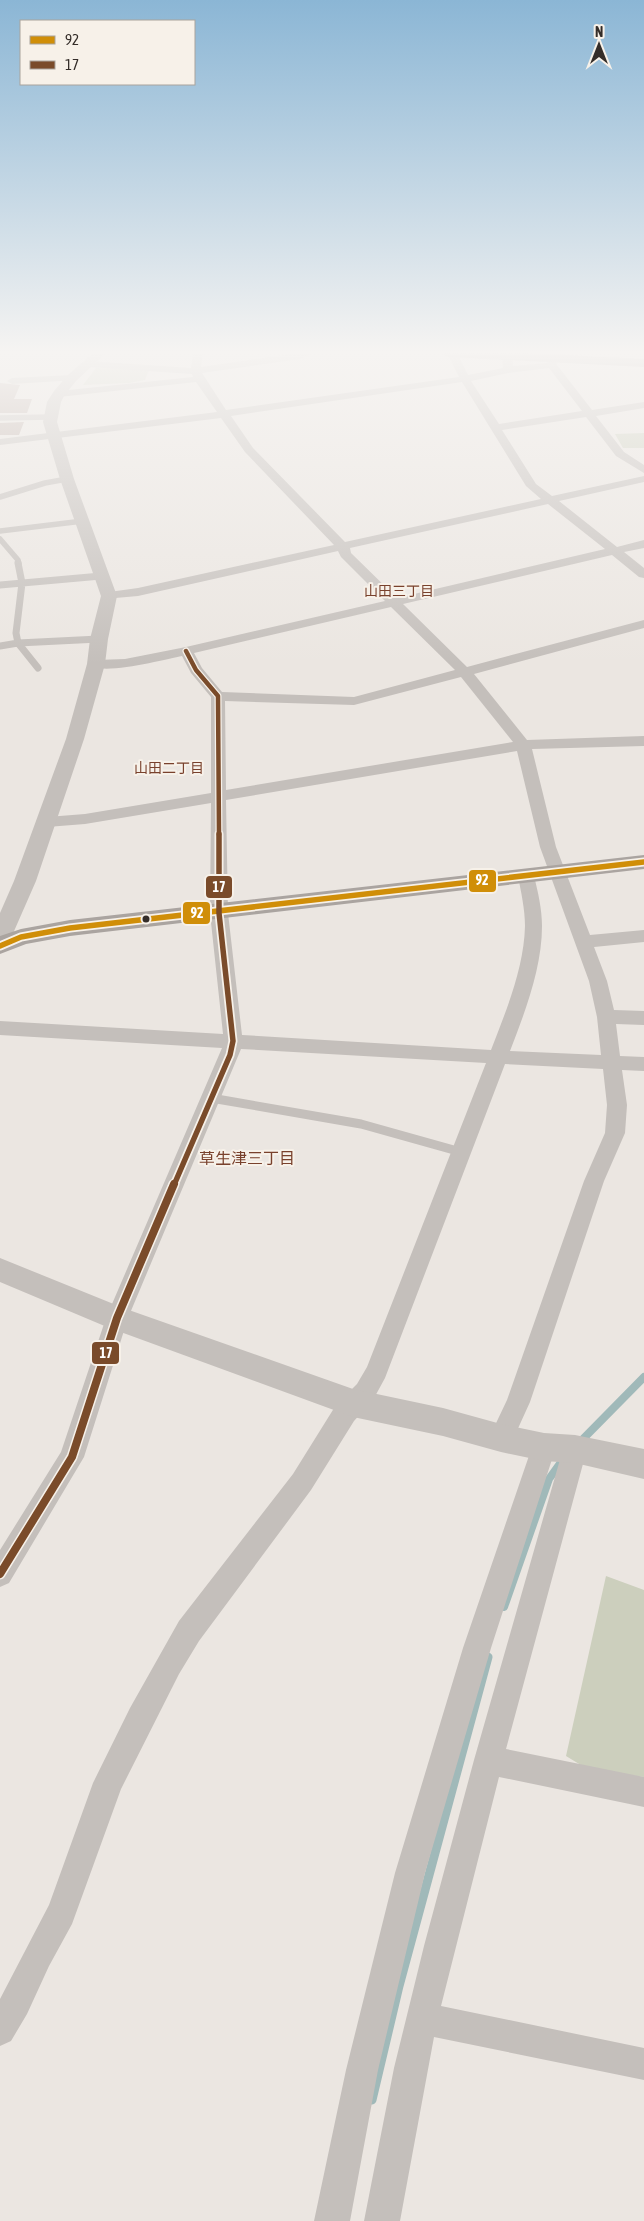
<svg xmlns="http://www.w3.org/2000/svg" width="644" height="2221" font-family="'Asap Condensed','Noto Sans JP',sans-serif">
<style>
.green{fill:#cccfbd}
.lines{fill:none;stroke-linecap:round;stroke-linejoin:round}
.stream-far1{stroke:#a0b9b9;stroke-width:8}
.stream{stroke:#a0b9b9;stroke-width:9}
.building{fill:#bcaca5}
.service-far2{stroke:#c4bfbb;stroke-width:5.5}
.service-far1{stroke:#c4bfbb;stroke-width:7}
.service{stroke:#c4bfbb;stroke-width:9}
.minor{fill:#c4bfbb;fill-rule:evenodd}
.tertiary{fill:#c4bfbb;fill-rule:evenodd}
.trunk{fill:#aaa4a0;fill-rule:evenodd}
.bus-1-casing{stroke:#f7f1e9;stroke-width:9}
.bus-2-far2-casing{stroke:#f7f1e9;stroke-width:7}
.bus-2-far1-casing{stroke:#f7f1e9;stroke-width:9}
.bus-2-casing{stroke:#f7f1e9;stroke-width:11}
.bus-1{stroke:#d08e08;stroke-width:5.5}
.bus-2-far2{stroke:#7a4b2a;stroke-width:4.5}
.bus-2-far1{stroke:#7a4b2a;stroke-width:5.5}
.bus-2{stroke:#7a4b2a;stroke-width:8}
.bus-dot{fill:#342d29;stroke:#f7f1e9;stroke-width:2}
.labels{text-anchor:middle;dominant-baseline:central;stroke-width:4;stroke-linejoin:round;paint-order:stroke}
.far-neighbourhood-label{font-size:14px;fill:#79412c;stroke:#f7f1e9}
.neighbourhood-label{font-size:16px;fill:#79412c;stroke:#f7f1e9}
.line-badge{stroke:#f7f1e9;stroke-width:2}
.badge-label{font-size:14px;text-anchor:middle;font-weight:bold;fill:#fff}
</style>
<rect width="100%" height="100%" fill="#ebe6e1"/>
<path class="green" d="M96,368L149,370L145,380L129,383L83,385Z
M644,433V448H623L615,434Z
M606,1576L644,1590V1777L589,1770L566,1756Z"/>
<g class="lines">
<path class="stream-far1" d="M580,1442L644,1377
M504,1607L549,1479L564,1458"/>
<path class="stream" d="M372,2100L399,1986L488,1657"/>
</g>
<path class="building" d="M0,383L20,385L14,399H32L27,413H0Z
M24,422L19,435H0V423Z"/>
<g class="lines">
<path class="service-far2" d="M0,418L50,417
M0,497L45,483L67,479
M0,531L83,521
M0,539L18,560L19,564"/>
<path class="service-far1" d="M18,563L22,583L16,633L18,643L38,668
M0,585L101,576
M0,646L18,643L99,639"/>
<path class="service" d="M211,1098L361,1124L461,1152"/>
<path class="minor" d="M193,353H203L201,367L298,353H312L300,359L202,373L226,410L459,377L447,353H457L468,375L503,368L502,356L507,353L512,356L513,366L547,363V358L552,355L555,356L557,365L592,410L644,402V408L596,416L624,452L644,465V473L616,456L586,417L502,430L536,484L552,496L644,476V482L559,501L617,547L644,540V548L624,552L644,568V578L639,577L612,555L403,604L467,667L644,620V628L474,674L527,740L644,736V746L532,749L556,847L590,935L644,930V942L594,947L607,981L614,1010L644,1011V1025L616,1024L620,1056L644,1057V1071L622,1070L627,1105L625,1133L604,1181L530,1402L510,1446L501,1449L492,1446L489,1438L507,1400L584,1181L605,1133L607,1105L603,1069L505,1064L385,1378L373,1400L354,1421L311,1490L199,1641L179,1674L121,1789L72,1924L49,1966L27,2014L11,2041L0,2046V1999L49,1905L93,1783L130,1708L179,1621L293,1474L336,1405L357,1384L367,1367L486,1063L241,1049L128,1318L84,1457L9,1583L0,1587V1550L61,1452L106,1318L222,1048L0,1035V1021L223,1034L210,913L211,803L85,824L47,827L41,826L39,822L41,818L47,817L85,814L211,793V697L191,673L182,656C166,659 99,677 89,664L96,660L125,659L186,647L385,601L341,557L338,551L138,596L104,599L102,596L109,592L138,588L334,545L245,452L221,418L0,445V439L217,412L196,382L59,397L54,394L59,391L193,377L192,374L88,367L83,364L88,361L191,368ZM549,368L582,411L499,424L471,381L508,373ZM462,382L526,486L541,499L345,542L253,448L231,416ZM548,504L605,549L397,598L351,553L350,548ZM391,607L455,670L354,697L222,692L202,668L194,653ZM461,677L513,742L226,790L225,701L354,705ZM517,751L540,847L589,981L597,1017L601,1055L510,1051C525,1012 542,968 542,926C542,909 538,892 534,876L532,872L526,871L520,872L518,876C521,892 525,909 525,926C524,968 506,1011 491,1050L242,1035L228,913L226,800Z
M72,375L77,378L76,380L12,384L7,381L12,378Z
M544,1435L553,1439L556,1447L491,1648L425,1873L378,2070L350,2221H314L346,2070L395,1873L463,1648L532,1447L535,1439Z
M575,1437L584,1441L587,1449L506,1749L644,1777V1807L499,1777L441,2006L644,2048V2080L434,2037L400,2221H364L394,2068L424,1946L474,1760L563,1449L566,1441Z"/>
<path class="tertiary" d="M93,353H106L76,381L64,396L61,402L57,422L74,479L117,596L108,639L105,664L84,739L36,881L11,938L8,943L0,945V913L14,881L66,739L87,664L90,639L101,596L60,479L43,422L47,402L54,391L68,375Z
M0,1258L126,1309L353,1389L443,1408L501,1424L544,1433L575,1435L644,1449V1479L575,1463L544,1461L501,1452L443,1436L353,1417L107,1327L0,1282Z"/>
<path class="trunk" d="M441,353H530L644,359V367L448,357Z
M644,855V869L70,936L26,944L0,954V936L21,929L70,920Z"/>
<defs>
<path id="bus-1" d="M0,946L21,937L70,928L644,862"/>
<path id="bus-2-far2" d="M186,651L196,670L218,696L219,835"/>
<path id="bus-2-far1" d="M174,1185L230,1055L233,1041L219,913V834"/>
<path id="bus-2" d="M0,1574L72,1457L117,1318L174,1184"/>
</defs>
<use href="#bus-1" class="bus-1-casing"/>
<use href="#bus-2-far2" class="bus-2-far2-casing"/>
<use href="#bus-2-far1" class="bus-2-far1-casing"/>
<use href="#bus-2" class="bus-2-casing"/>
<use href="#bus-1" class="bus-1"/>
<use href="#bus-2-far2" class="bus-2-far2"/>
<use href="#bus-2-far1" class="bus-2-far1"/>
<use href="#bus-2" class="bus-2"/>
</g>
<linearGradient id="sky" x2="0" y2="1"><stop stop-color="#8bb6d5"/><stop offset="0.53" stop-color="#f6f4f2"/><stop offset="1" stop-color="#f6f4f2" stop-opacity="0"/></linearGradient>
<rect width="644" height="664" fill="url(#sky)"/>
<circle class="bus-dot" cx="146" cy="919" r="4.5"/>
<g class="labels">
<g class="far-neighbourhood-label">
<text x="399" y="591">山田三丁目</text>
<text x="169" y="768">山田二丁目</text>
</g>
<g class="neighbourhood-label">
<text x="247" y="1158">草生津三丁目</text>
</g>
</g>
<g class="line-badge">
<rect x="468" y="869" width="29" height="24" rx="5" fill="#d08e08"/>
<rect x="205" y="875" width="28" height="24" rx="5" fill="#7a4b2a"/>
<rect x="182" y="901" width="29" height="24" rx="5" fill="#d08e08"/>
<rect x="91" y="1341" width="29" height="24" rx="5" fill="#7a4b2a"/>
</g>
<g class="badge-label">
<text x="482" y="885">92</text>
<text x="219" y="892">17</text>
<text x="197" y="918">92</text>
<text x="106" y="1358">17</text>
</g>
<rect x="20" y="20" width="175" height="65" fill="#f7f1e9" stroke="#a9a39c"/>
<rect x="30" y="36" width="25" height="8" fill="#d08e08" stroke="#a9a39c"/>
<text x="65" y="45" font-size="15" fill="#342d29">92</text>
<rect x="30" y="61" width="25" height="8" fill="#7a4b2a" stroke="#a9a39c"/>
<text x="65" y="70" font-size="15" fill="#342d29">17</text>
<g transform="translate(599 45)" stroke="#f7f1e9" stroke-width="4" paint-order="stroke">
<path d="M0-4L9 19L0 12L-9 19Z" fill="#342d29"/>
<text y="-8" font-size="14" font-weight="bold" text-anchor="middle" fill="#342d29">N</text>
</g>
</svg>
